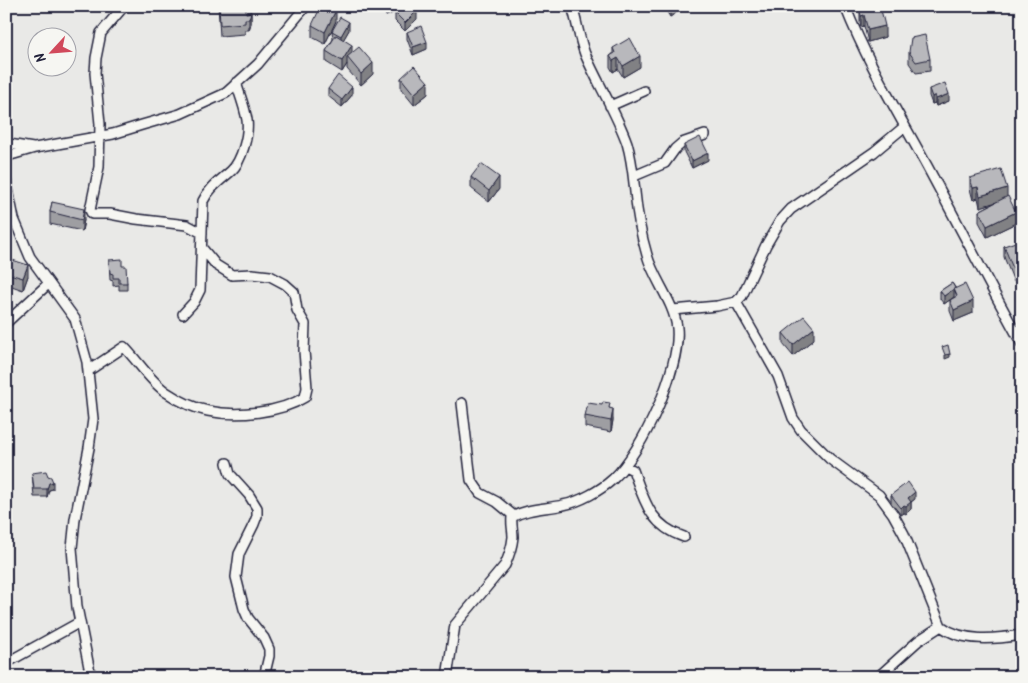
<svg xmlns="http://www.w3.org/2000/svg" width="1028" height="683" font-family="Kalam,sans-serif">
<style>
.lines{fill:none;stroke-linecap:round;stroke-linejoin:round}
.minor-casing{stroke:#22223b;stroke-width:12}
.minor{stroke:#f6f6f2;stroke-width:9}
.wall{fill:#9e9ea2;stroke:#22223b}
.shaded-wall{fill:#818184;stroke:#22223b}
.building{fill:#b8b8bc;stroke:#22223b}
</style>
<rect width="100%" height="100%" fill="#e9e9e7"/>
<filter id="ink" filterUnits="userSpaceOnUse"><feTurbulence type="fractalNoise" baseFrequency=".02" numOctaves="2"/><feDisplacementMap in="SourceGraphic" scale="10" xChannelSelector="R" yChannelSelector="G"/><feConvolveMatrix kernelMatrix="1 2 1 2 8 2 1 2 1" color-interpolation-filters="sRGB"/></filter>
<g filter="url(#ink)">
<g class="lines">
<defs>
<path id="minor" d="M124,6L101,33L96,58L95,73L100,124L99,167L90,210L92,214H110L136,219L187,225L202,233
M845,6C867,62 898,113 927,166C959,225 989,285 1022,344
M610,106L644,91
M9,144L33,148
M11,155L35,148L113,134L142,125L180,114L226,93L258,64L306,6
M634,176L665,163L675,149L682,143L705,135
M6,179L14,219L30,257L75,319L87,362L93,419L89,448L75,519L72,548L77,607L91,677
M736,302L778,376L793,418L801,430L830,459L879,495L893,514L904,534L941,626C963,643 996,639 1022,635
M673,310L717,306L736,302L742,296L766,245L780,221L791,209L874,152L904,127
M183,314L194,302L200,290L203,201C210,187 220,181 231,171C242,161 249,134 247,120C245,108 240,95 236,83
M6,323L48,284
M88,371L124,347C138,361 150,381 166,392C178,400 193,408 208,411C237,417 280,413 305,397L307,388L304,351L305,324L297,310L294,292L285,284L270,276L252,274L232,275L216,265L202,248
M462,403L471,480L480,493L497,502L514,516
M227,463L230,474L249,495L257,508V516L254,524L239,554L236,577L244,609L248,618L264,638L269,649V656L264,677
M625,466L633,470C644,500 650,526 684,537
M6,663L80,622
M447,677L455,625L505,565C509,556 512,547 513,537C513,530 511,524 512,517C528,508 546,509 563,505C580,502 601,490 613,479C642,452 681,368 677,328C674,302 654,280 647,255C641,235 637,213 635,192C633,174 632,160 627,143C616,112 598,84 585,54C579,38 577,22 572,6
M878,677L918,641L941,626"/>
</defs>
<use href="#minor" class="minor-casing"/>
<use href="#minor" class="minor"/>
</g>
<path class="wall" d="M218,6L246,13L251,12V23L249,30H245V34L220,36Z
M381,6H400V9L417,19L405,31L395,21V13L399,10L386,16Z
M663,6H683V8L670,17Z
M862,6H880L885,37L868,42L864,26L861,27L860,22V11H862Z
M880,6H900V11L890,10V8Z
M336,21L325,44L312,37V25Z
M349,30L343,40L352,53L373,74L361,85L347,69V64L342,72L326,62V51L333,39L332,31Z
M407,32L427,49L413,55L407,39Z
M613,48L640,67L623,77L618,69L613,72L610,67V56L613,54Z
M909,52L930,59V71L916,73L909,63Z
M401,78L428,94L414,105L401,89Z
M328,89L352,95L342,107L328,96Z
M929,89L949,101L936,106L935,103L932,104L929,96Z
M684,145L708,160L692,168L684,152Z
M471,177L499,189L489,202L471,188Z
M970,178L1007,197L1016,223L987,237L979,222V211L996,202L980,207L978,198L973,200L970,189Z
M52,202L84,220L82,231L50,224V212Z
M1022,242V279L1014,282L1004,257V246Z
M6,258L28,276L23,290L6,284Z
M109,260L122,266L127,283V290H119V285L113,286V281L110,280Z
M952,283L973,313L954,321L950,311V300L954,298V297L944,304L940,299V291Z
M783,333L814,339L793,356L783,344Z
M610,408L613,420L611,432L585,427V416Z
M32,473L48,476L53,489L49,490L47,497H34Z
M891,495L915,499L911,502V509L906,514L904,513L901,515L891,503Z"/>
<path class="shaded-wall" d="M391,6H400V10L386,16V9Z
M675,6H683V8L670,17V9Z
M336,10V21L325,44V32Z
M417,11V19L405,31V23Z
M251,12V23L249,30V19Z
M864,15V26L861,27V16Z
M349,22V30L341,44V36Z
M885,26V37L868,42V30Z
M427,42V49L413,55V47Z
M352,45V56L347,57V64L342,72V61Z
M640,56V67L623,77V66Z
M618,58V69L613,72V61Z
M373,63V74L361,85V74Z
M428,82V94L414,105V94Z
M352,87V95L342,107V100Z
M949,94V101L936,106V99Z
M935,95V103L932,104V97Z
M708,153V160L692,168V161Z
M499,177V189L489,202V191Z
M978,187V198L973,200V188Z
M1007,188V199L980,207V196Z
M84,209V220L82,231V220Z
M1016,212V223L987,237V226Z
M28,265V276L23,290V278Z
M1022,268V279L1014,282V271Z
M954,289V297L944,304V296Z
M973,301V313L954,321V310Z
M814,328V339L793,356V345Z
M950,354V357L945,359V355Z
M613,409V420L611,432V421Z
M53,482V489L49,490L47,497V489L49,483Z
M915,492V499L911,502V509L906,514V506L908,498Z
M904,505V513L901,515V508Z"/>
<path class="building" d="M219,6H246V13L251,12L249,19H245V23L220,25Z
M321,6H330L336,10L325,32L312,25Z
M384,6H391L386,9Z
M403,6H412L417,11L405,23L395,13Z
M668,6H675L670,9Z
M863,6H880L885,26L868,30L864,15L861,16L860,11L864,10Z
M340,17L349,22L341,36L332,31Z
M421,26L427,42L413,47L407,32Z
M336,35L352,45L342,61L326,51Z
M925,35L930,59L916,62L909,52L911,38Z
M630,38L640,56L623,66L618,58L613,61L610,56L615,53L613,48Z
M359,47L373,63L361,74L347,57Z
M414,66L428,82L414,94L401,78Z
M338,75L352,87L342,100L328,89Z
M945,83L949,94L936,99L935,95L932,97L929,89Z
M700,137L708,153L692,161L684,145Z
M481,164L499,177L489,191L471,177Z
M1001,169L1007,188L980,196L978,187L973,188L970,178Z
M1008,196L1016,212L987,226L979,211Z
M52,202L84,209L82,220L50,212Z
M1021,240L1022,242V268L1014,271L1004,246Z
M6,258L28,265L23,278L6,273Z
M122,259V266H126L127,283H119V278H113V274L110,273L109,260Z
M952,283L955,288L944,296L940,291Z
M965,284L973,301L954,310L950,300L957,296L954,289Z
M804,316L814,328L793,345L783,333Z
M948,345L950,354L945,355L942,347Z
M603,402L610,403L609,408L613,409L611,421L585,416L588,403L602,405Z
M46,471L48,476L51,477L53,482L49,483L47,489H34L32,473Z
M908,482L915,492L908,498L911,502L906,506L904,505L901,508L891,495Z"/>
</g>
<rect width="1028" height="683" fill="none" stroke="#f6f6f2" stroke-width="25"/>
<rect x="12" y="12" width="1003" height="658" fill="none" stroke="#22223b" stroke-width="2" filter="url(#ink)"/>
<g transform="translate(52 52) rotate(244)"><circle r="24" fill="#f6f6f2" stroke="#a1a1a9"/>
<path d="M0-4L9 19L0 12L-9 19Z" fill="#d1495b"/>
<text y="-8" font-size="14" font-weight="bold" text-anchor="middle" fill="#22223b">N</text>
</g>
</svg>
